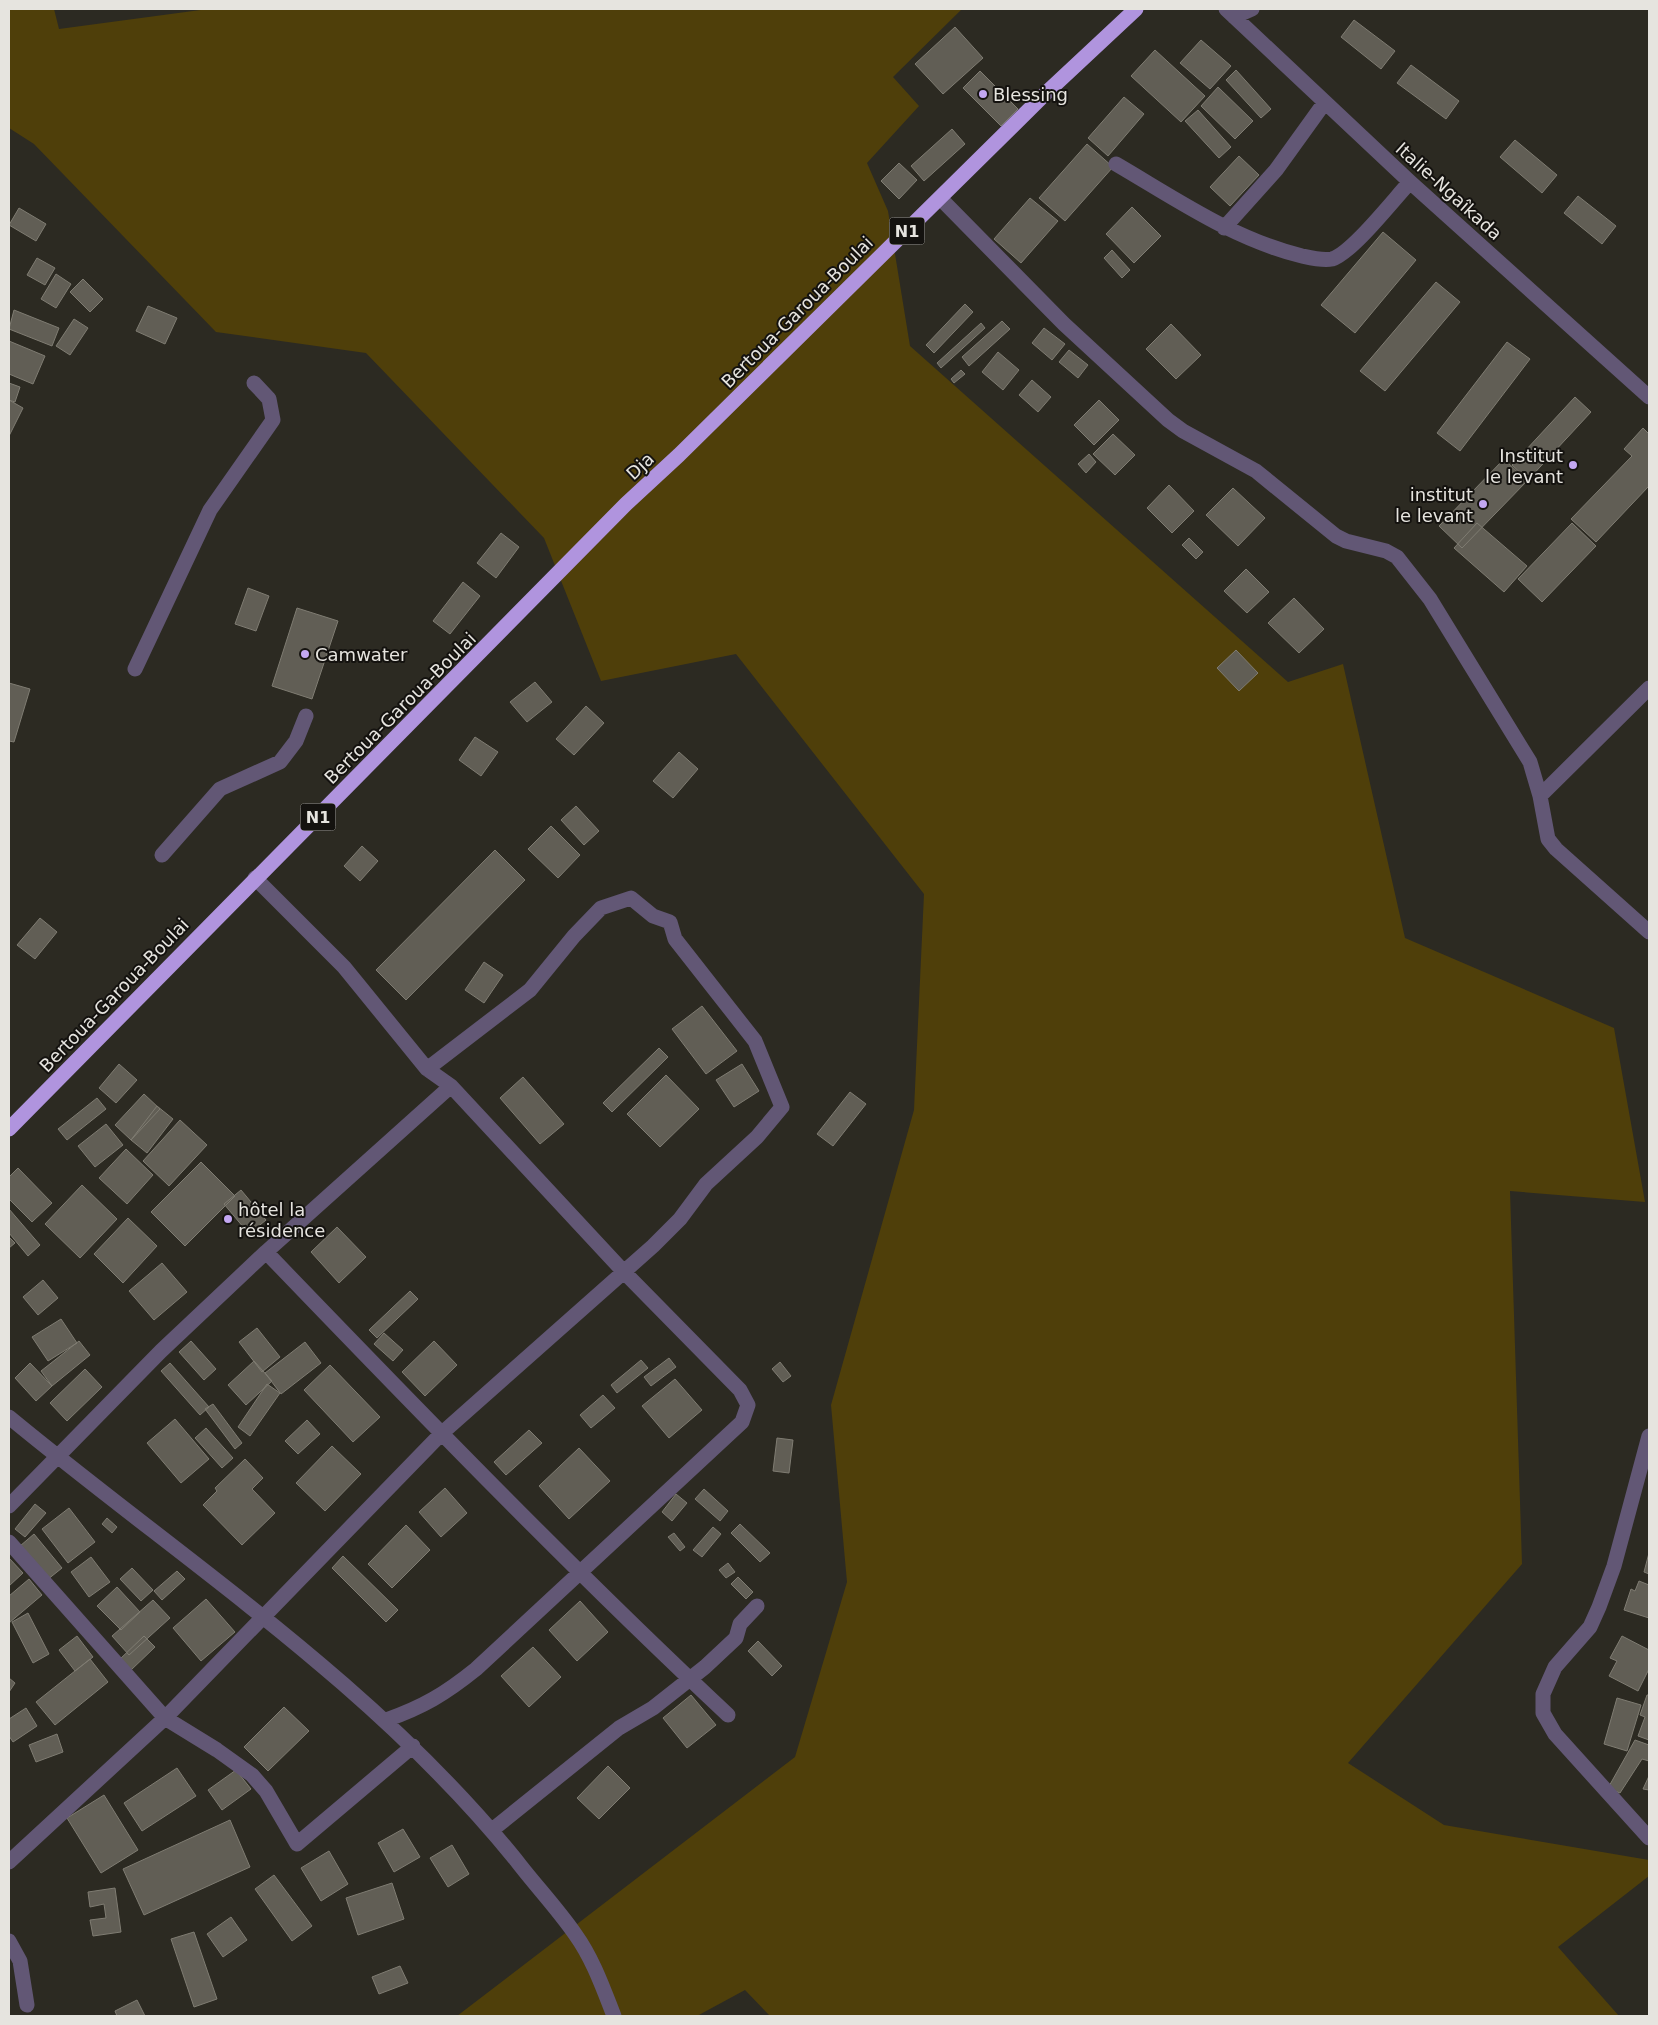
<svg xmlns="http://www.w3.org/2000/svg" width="1658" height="2025" font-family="'DejaVu Sans',sans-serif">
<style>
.green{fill:#4f3f0a}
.building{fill:#615e55;stroke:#7f7c72}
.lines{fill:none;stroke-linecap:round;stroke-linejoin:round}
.minor{stroke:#625775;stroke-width:15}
.highway{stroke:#b094de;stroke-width:15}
.poi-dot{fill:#c3a7f2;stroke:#14120f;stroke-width:2}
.labels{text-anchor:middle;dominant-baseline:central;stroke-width:4;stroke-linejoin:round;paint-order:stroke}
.shield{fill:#14120f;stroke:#a7a5a1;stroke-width:1}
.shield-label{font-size:16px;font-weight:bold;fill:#e6e4df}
.poi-label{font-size:18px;fill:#e6e4df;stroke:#14120f;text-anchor:start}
.street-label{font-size:18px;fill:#e6e4df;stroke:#14120f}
</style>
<rect width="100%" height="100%" fill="#2c2a22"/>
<path class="green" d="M9,9H54L59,29L208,9H962L893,77L919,106L867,163L888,211L910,346L1288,682L1343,664L1405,938L1614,1028L1645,1202L1510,1191L1522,1564L1348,1763L1444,1825L1649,1860V1876L1558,1947L1619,2016H770L745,1990L697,2016H457L795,1757L847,1582L831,1405L914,1110L924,894L736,654L601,681L544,538L366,353L216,332L34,144L9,128Z"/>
<path class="building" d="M1354,20L1395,51L1381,69L1341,37Z
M955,27L983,58L943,94L915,64Z
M1201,40L1231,66L1210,89L1180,63Z
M1155,50L1205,96L1181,122L1131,76Z
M1411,65L1459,101L1446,119L1397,83Z
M1236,70L1271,109L1261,118L1226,80Z
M980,71L1018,109L1001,126L963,88Z
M1218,87L1253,121L1235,139L1201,106Z
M1124,97L1144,114L1108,156L1088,138Z
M1198,110L1231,147L1219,158L1185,121Z
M952,129L965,144L924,181L911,166Z
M1515,140L1557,175L1542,193L1500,157Z
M1087,144L1113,167L1065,221L1039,198Z
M1239,156L1259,175L1230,206L1210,187Z
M899,163L917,180L899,199L881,181Z
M1578,196L1616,226L1602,244L1564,213Z
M1030,198L1058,221L1021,263L994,239Z
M1132,207L1161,236L1134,263L1106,234Z
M19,208L46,224L36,241L9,225Z
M1383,232L1416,260L1355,333L1321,305Z
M1112,250L1130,270L1122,278L1104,258Z
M37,258L55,268L45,285L27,275Z
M56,274L71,284L56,308L41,299Z
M83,279L103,299L90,312L70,292Z
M1436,282L1460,302L1385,391L1360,371Z
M965,304L973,312L934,353L926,345Z
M148,306L177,318L165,344L136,331Z
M14,310L59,328L52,346L9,329Z
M74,319L88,328L70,355L56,346Z
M1002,321L1010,329L969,366L962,357Z
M981,323L985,328L941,368L937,363Z
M1171,324L1201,355L1176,379L1146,349Z
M1044,328L1065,344L1052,360L1032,343Z
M9,341L45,356L33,384L9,374Z
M1507,342L1530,359L1460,451L1437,433Z
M1069,350L1088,365L1078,378L1059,362Z
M998,352L1019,370L1003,390L982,372Z
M961,370L965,374L954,383L951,379Z
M1032,380L1051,397L1038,412L1019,395Z
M9,383L20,387L15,402L9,400Z
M1575,397L1591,412L1528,480L1512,465Z
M9,400L23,408L9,436Z
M1099,400L1119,420L1094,445L1074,425Z
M1643,428L1649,434V486L1596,542L1571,519L1632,456L1624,449Z
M1113,434L1135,455L1115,475L1093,454Z
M1089,454L1096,462L1086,473L1078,464Z
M1504,459L1527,481L1462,548L1439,526Z
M1169,485L1194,511L1172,533L1147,508Z
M1233,488L1265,518L1238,546L1206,515Z
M1477,523L1527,566L1504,592L1454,548Z
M1572,523L1596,546L1542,602L1518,579Z
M501,533L519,547L496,578L477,563Z
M1189,538L1203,552L1196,559L1182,545Z
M1246,569L1269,592L1247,613L1224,591Z
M463,582L480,596L450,634L433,621Z
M248,588L269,596L256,631L235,624Z
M1294,598L1324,629L1299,653L1268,623Z
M297,608L338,621L312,699L272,686Z
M1236,650L1258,673L1239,691L1217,668Z
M535,682L552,702L527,722L510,702Z
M9,683L30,689L14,742L9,741Z
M586,706L604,723L574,755L556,739Z
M475,737L498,752L481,776L459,760Z
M679,752L698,769L673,798L653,781Z
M576,806L599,831L584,845L561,820Z
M551,826L580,855L558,878L528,849Z
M362,846L378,861L360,881L344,866Z
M495,850L525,880L406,1000L376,970Z
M40,918L57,932L35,959L17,945Z
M484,962L503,975L484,1003L465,990Z
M702,1006L737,1051L706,1074L672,1029Z
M659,1048L668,1057L612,1112L603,1103Z
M119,1064L137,1080L116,1103L99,1088Z
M742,1064L759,1091L734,1107L716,1080Z
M666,1075L699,1109L660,1147L627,1114Z
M523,1077L564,1124L540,1144L500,1098Z
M850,1092L866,1104L833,1146L817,1134Z
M144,1094L160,1109L131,1140L115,1125Z
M97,1098L106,1109L67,1140L58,1129Z
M157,1106L173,1119L147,1153L131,1140Z
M180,1120L207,1145L169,1186L143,1161Z
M106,1124L123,1145L95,1167L78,1146Z
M126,1149L153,1175L127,1204L99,1178Z
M201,1162L235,1196L185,1246L151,1212Z
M18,1168L52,1203L32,1222L9,1199V1177Z
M82,1185L117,1219L80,1258L45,1224Z
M241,1190L266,1220L249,1234L224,1204Z
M9,1209L40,1245L28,1256L9,1233Z
M128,1218L157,1246L123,1283L94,1254Z
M337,1227L366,1257L339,1283L311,1252Z
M9,1237L15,1243L9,1248Z
M162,1263L187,1292L154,1320L129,1291Z
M43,1280L58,1298L38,1315L23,1297Z
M410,1291L418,1299L377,1338L369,1330Z
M61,1319L77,1343L48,1361L32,1337Z
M257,1328L280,1357L262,1372L239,1342Z
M384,1333L403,1350L393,1361L374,1344Z
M79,1341L90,1355L52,1386L41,1371Z
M191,1341L216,1369L204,1380L179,1352Z
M434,1341L457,1365L425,1396L402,1372Z
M305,1342L321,1363L281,1394L265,1373Z
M669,1358L676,1367L651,1386L644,1377Z
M641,1360L648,1368L617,1393L611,1385Z
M254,1361L272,1381L246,1405L228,1385Z
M780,1362L791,1376L783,1382L772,1369Z
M30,1363L52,1386L36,1401L15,1378Z
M170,1363L209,1407L200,1415L161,1371Z
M330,1365L380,1417L353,1442L304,1390Z
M85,1369L102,1387L67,1421L50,1403Z
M675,1379L702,1410L669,1438L642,1406Z
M267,1384L280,1393L250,1436L238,1427Z
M603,1395L615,1408L591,1428L580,1415Z
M213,1404L242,1443L235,1449L205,1409Z
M175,1419L209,1459L181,1483L147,1443Z
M307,1420L320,1434L298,1454L285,1441Z
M206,1428L233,1458L222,1468L195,1438Z
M529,1430L542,1443L506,1475L494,1462Z
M777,1438L793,1440L789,1473L773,1471Z
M332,1446L361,1474L325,1511L296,1483Z
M579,1448L610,1481L569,1519L539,1486Z
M245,1459L263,1478L252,1489L275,1513L242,1545L203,1505L217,1491L215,1488Z
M445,1488L467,1513L441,1537L419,1512Z
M704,1489L728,1511L720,1521L695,1499Z
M676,1494L687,1503L672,1521L662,1512Z
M35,1504L46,1513L25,1537L15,1529Z
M69,1508L95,1542L68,1563L42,1529Z
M107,1518L117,1527L112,1533L102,1524Z
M740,1524L770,1553L760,1562L731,1533Z
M406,1525L430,1550L392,1588L368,1564Z
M713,1527L721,1534L702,1557L693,1550Z
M674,1533L685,1547L680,1551L668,1537Z
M34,1534L62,1568L47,1580L20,1546Z
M1649,1553V1574L1644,1572Z
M343,1556L398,1610L386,1622L332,1568Z
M91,1557L110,1582L89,1597L71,1572Z
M9,1558L23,1573L9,1586Z
M728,1563L735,1572L726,1578L719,1570Z
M132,1568L153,1590L141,1601L120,1579Z
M177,1571L185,1579L162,1600L154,1591Z
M738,1577L753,1592L746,1599L731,1584Z
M29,1579L42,1595L9,1623V1596Z
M1639,1581L1649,1585V1618L1624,1610L1631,1589L1635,1591Z
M117,1587L140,1612L121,1630L97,1606Z
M206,1599L235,1632L201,1661L173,1628Z
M153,1600L170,1618L129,1655L112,1636Z
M580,1601L608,1632L577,1661L549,1630Z
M28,1613L49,1654L33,1663L12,1622Z
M77,1636L93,1657L75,1671L59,1650Z
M144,1636L155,1647L130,1671L119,1660Z
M1622,1636L1649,1650V1669L1638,1691L1609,1676L1617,1661L1610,1658Z
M758,1641L782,1666L772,1676L748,1651Z
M533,1647L561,1677L529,1707L501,1676Z
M90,1659L108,1682L55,1725L36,1702Z
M9,1678L15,1683L9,1692Z
M691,1695L716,1725L687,1748L663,1718Z
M1647,1695H1649V1740L1638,1736L1645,1717L1640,1715Z
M1617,1698L1641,1705L1627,1751L1604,1744Z
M284,1707L309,1731L268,1771L244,1747Z
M26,1708L37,1726L13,1742L9,1736V1719Z
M57,1734L63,1752L36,1762L29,1745Z
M1635,1740L1649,1745V1761L1642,1759L1620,1793L1608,1788Z
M608,1766L630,1788L599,1819L577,1798Z
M177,1768L196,1796L142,1831L124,1803Z
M236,1770L251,1789L222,1810L208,1790Z
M1649,1776V1790L1643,1789Z
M104,1795L138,1850L101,1873L67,1818Z
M230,1820L250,1867L144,1915L123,1869Z
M403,1829L420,1857L394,1872L378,1843Z
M452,1845L469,1874L448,1887L430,1858Z
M329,1851L348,1884L321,1901L301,1868Z
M274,1875L312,1926L292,1941L255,1889Z
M392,1883L404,1919L358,1935L346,1898Z
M115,1888L121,1932L93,1936L90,1920L106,1918L104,1904L90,1907L88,1892Z
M231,1917L247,1940L223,1957L207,1934Z
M194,1932L217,1999L194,2007L171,1939Z
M400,1966L408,1983L379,1994L372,1977Z
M137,2000L145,2016H117L115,2011Z"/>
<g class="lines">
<path class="minor" d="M1226,9L1410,182L1649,397
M1234,17L1252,9
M1116,164C1176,199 1233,239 1302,256C1311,258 1323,261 1332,259C1352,253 1394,199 1410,182
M940,198L1064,324L1168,420L1183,431L1256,471L1336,536L1346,541L1386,551L1397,557L1430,599L1530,762L1540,796L1548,839L1556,849L1649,932
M1224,228L1276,170L1325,102
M135,669L210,510L273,420L269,399L254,383
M1540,796L1649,688
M162,855L220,789L280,762L296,741L306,716
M266,1252C417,1409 569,1566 728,1715
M9,1417C182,1560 373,1683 516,1860C535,1885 557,1908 575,1934C593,1959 603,1988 614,2016
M1649,1436L1614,1566L1599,1607L1590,1627L1555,1667L1543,1694V1713L1555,1734L1649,1838
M9,1506L161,1351L266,1252L451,1086L427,1069L344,967L255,878
M9,1542L165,1718L217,1750L252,1775L266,1791L297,1844L413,1746
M386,1720C423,1707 445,1694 476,1669L742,1422L748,1405L740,1390L624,1272L451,1086
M492,1830L619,1728L653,1708L705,1667L736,1638L740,1624L757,1606
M9,1862L165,1718L441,1434L653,1246L680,1219L706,1184L757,1137L782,1107L755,1041L675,939L670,922L653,916L631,898L601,908L574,936L530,990L427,1069
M9,1941L20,1961L27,2005"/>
<path class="highway" d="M9,1129L626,504L679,455L1045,94L1136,9"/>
</g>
<g class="poi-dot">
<circle cx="983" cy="94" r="5"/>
<circle cx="1573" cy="465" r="5"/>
<circle cx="1483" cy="504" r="5"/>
<circle cx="305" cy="654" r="5"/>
<circle cx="228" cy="1219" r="5"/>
</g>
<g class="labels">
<g class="shield">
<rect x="889.5" y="217.5" width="35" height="27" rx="4"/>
<rect x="300.5" y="803.5" width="35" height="27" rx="4"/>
</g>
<g class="shield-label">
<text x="907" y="231">N1</text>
<text x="318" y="817">N1</text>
</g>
<g class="poi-label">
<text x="993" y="94">Blessing</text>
<text x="1563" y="455" text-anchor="end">Institut<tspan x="1563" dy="21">le levant</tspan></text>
<text x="1473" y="494" text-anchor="end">institut<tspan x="1473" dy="21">le levant</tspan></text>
<text x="315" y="654">Camwater</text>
<text x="238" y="1209">hôtel la<tspan x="238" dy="21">résidence</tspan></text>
</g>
<g class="street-label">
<text transform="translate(1449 191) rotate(42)">Italie-Ngaîkada</text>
<text transform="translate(797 312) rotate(-45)">Bertoua-Garoua-Boulai</text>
<text transform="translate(640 466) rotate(-43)">Dja</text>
<text transform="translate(400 708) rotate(-45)">Bertoua-Garoua-Boulai</text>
<text transform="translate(114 995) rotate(-46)">Bertoua-Garoua-Boulai</text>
</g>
</g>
<rect width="1658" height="2025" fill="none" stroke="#e6e4df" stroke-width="20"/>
</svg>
